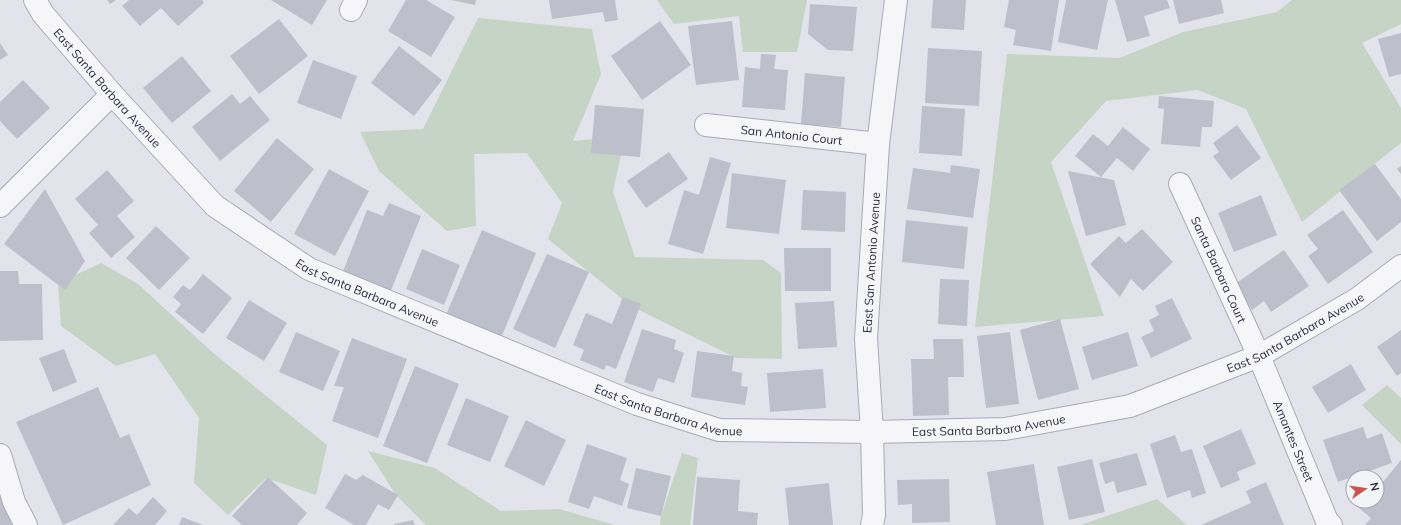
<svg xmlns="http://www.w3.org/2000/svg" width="1401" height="525" font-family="Mulish,sans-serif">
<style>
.green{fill:#c5d4c4}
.building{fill:#bdbfca}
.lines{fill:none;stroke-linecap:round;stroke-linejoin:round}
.minor-casing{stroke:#a8aab5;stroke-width:24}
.minor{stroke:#f6f6f9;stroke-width:22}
.labels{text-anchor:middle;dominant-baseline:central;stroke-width:3;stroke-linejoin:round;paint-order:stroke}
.street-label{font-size:12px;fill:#2b2e42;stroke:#f3f4f8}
</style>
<rect width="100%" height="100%" fill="#e3e4eb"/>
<path class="green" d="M657,0H807L797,52H743L739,16L674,24Z
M1292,0H1401V24L1362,43L1401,108V143L1302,222L1246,109L1198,90L1106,101L1051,162L1104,316L975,327L1007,54L1120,58L1183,32L1277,12Z
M478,18L592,29L601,74L573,141L616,137L621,155L613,192L635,257L763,260L781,273L782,359L736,358L631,306L548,239L562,203L527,153L474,154L476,226L447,231L379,171L360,132L423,129Z
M101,263L138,284L212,352L327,445L316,495L266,478L228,515L194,483L199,418L155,354L116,366L61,326L58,283Z
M1387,385L1401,398V444L1362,405Z
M368,451L435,468L501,511L559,509L615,525H426L395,494Z
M682,453L698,458L690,525H660L661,516Z
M1157,499L1187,525H1080Z"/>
<path class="building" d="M107,0H116L110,4Z
M129,0H202L204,3L178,26L161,8L140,26L122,6Z
M271,0H327L312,25Z
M406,0H426L455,17L431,57L388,31Z
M451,0H476L475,5Z
M549,0H615L618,20L605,22L603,12L552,19Z
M933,0H966L964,30L931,28Z
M1009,0H1059L1051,51L1013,45L1016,30L1004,27Z
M1066,0H1108L1097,50L1058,42Z
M1115,0H1167L1170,8L1144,16L1150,36L1127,42Z
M1173,0H1221L1224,13L1179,24Z
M810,4L857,7L853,51L828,50L808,34Z
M279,19L308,56L259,94L230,56Z
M660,21L691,65L642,100L611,56Z
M732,21L739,80L696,85L688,26Z
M1401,33V74L1389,77L1378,39Z
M0,43L8,55L0,60Z
M399,46L442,80L414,116L371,83Z
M928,48L982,51L979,106L925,103Z
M761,54L776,55L774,69L788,70L785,110L742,107L745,67L760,69Z
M182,56L211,91L172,123L143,88Z
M313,60L357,76L341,119L297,103Z
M805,73L845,77L841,127L801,124Z
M23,80L50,108L17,139L0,121V102Z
M232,94L240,104L250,96L270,120L220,161L192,127Z
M1159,96L1214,101L1212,127H1202L1200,147L1161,144L1164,109L1158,108Z
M595,105L644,109L640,157L591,153Z
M922,106L965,109L962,156L919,153Z
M1237,125L1261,158L1231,180L1213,156L1219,152L1213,143Z
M1123,127L1150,149L1133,171L1117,158L1101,177L1075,156L1093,134L1108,146Z
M277,138L314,169L271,222L234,191Z
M669,152L688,179L646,208L627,181Z
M710,157L731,163L703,254L668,244L684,190L699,195Z
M1375,164L1401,199V222L1377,241L1339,190Z
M951,165L980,169L973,218L907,209L913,168L950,173Z
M1401,166V174L1397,169Z
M329,169L369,191L335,256L294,234Z
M107,170L134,201L117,216L135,237L111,258L89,233L98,225L75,199Z
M1068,171L1114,180L1126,225L1086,236Z
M732,173L786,180L779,234L726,228Z
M45,189L85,261L65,290L4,244Z
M803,190L846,192L845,232L801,230Z
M1261,195L1277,235L1234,252L1218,213Z
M389,203L421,216L390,293L342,274L367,210L383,216Z
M1343,210L1373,252L1328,284L1308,256L1318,249L1307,235Z
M906,220L968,227L964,269L902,262Z
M156,226L190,258L159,290L126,258Z
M1142,229L1173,262L1143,291L1131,279L1120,297L1090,264L1119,236L1126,243Z
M482,230L536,253L501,338L446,315Z
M784,248H831V291H785Z
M422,249L460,265L444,305L406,289Z
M1284,250L1309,286L1271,312L1264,301L1252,310L1235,284Z
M547,254L589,272L555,348L513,329Z
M0,271H18L19,284H42L43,340L0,341Z
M203,274L232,298L203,334L175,312L181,304L173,297L183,285L190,290Z
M940,279L969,280L967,326L938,324Z
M623,297L641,304L616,369L606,365L604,370L580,360L584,350L573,345L586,313L612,324Z
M1172,298L1192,339L1151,358L1141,337L1154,331L1149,320L1159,315L1155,306Z
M249,300L287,323L264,361L226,338Z
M834,301L837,347L798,349L795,303Z
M1060,319L1079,389L1038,400L1020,330Z
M642,329L676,340L674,349L684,353L674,383L658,378L653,392L624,382Z
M1401,330V373L1397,376L1377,347Z
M296,332L340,351L323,391L279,372Z
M1010,332L1019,404L986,408L977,336Z
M1128,332L1138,366L1092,380L1082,347Z
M352,338L407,359L378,438L332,421L344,387L334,386Z
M933,339H963L964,377H948L949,415L913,416L911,359H934Z
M64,349L77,382L53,392L39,358Z
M697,351L734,356L732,371L742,373L741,386L748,387L745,405L691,397Z
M1351,364L1366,390L1328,413L1312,387Z
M415,366L459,384L427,463L383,446Z
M823,369L826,408L770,412L767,373Z
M98,387L120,438L129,434L151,485L63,525L16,422Z
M466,398L509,416L490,462L447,445Z
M526,420L566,440L544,486L504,466Z
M1363,427L1367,439L1382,433L1392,463L1338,482L1323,440Z
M1241,429L1256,464L1237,472L1240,480L1221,488L1203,446Z
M1175,435L1181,452L1192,449L1206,493L1192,498L1190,490L1167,498L1150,444Z
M587,444L627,458L620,480L629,484L622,506L594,496L589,509L568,502Z
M1137,453L1147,485L1117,493L1114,481L1105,484L1099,463Z
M1092,459L1105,512L1069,520L1057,467Z
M1401,460V525H1365L1371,518L1348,499L1353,493V501H1377V487L1378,488Z
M1034,464L1044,525H996L987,472Z
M636,468L671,476L661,516L627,508Z
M345,474L356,480L363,475L398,495L389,510L378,504L366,525H354L325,508Z
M268,477L307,513L297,525H242L232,516Z
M697,477L740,480L738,511L758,513L757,525H693Z
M949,479L950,522L912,523V504L898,505L897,480Z
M1266,482L1284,525H1201L1251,503L1246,491Z
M829,483L833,525H789L785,488Z
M0,492L12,525H0Z
M153,497L167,511L155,525H113L129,508L137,515Z
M182,517L203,525H179Z
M413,520L415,525H394V524Z"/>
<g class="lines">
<defs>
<g id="minor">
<path id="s1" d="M35,0L43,14L112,94L215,206L309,269L637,404L719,430L872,432L1005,429L1130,406L1259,356L1357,299L1401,266"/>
<path d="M351,10L356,0"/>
<path id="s2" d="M706,125L878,144"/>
<path id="s3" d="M1180,184L1259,356L1327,521L1331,525"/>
<path d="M0,206L112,94"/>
<path d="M0,455L14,502L26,525"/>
<path id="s4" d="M872,525L874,515L872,432L866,339L878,144L896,0"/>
</g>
</defs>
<use href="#minor" class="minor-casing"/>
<use href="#minor" class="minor"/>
</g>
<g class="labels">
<g class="street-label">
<text stroke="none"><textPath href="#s1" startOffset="114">East Santa Barbara Avenue</textPath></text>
<text stroke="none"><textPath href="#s2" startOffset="86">San Antonio Court</textPath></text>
<text stroke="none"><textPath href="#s4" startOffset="263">East San Antonio Avenue</textPath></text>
<text stroke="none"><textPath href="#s3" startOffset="94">Santa Barbara Court</textPath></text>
<text stroke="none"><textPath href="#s1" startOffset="450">East Santa Barbara Avenue</textPath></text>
<text stroke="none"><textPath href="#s1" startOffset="1422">East Santa Barbara Avenue</textPath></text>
<text stroke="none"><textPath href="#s1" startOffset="774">East Santa Barbara Avenue</textPath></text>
<text stroke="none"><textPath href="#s1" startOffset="1098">East Santa Barbara Avenue</textPath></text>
<text stroke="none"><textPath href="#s3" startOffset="281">Amantes Street</textPath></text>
</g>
</g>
<g transform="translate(1365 489) rotate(77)"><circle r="19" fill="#f3f4f8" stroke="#a3a5af"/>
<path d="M0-3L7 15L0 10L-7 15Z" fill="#cb554d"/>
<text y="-6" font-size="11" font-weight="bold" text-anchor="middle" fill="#2b2e42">N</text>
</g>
</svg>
